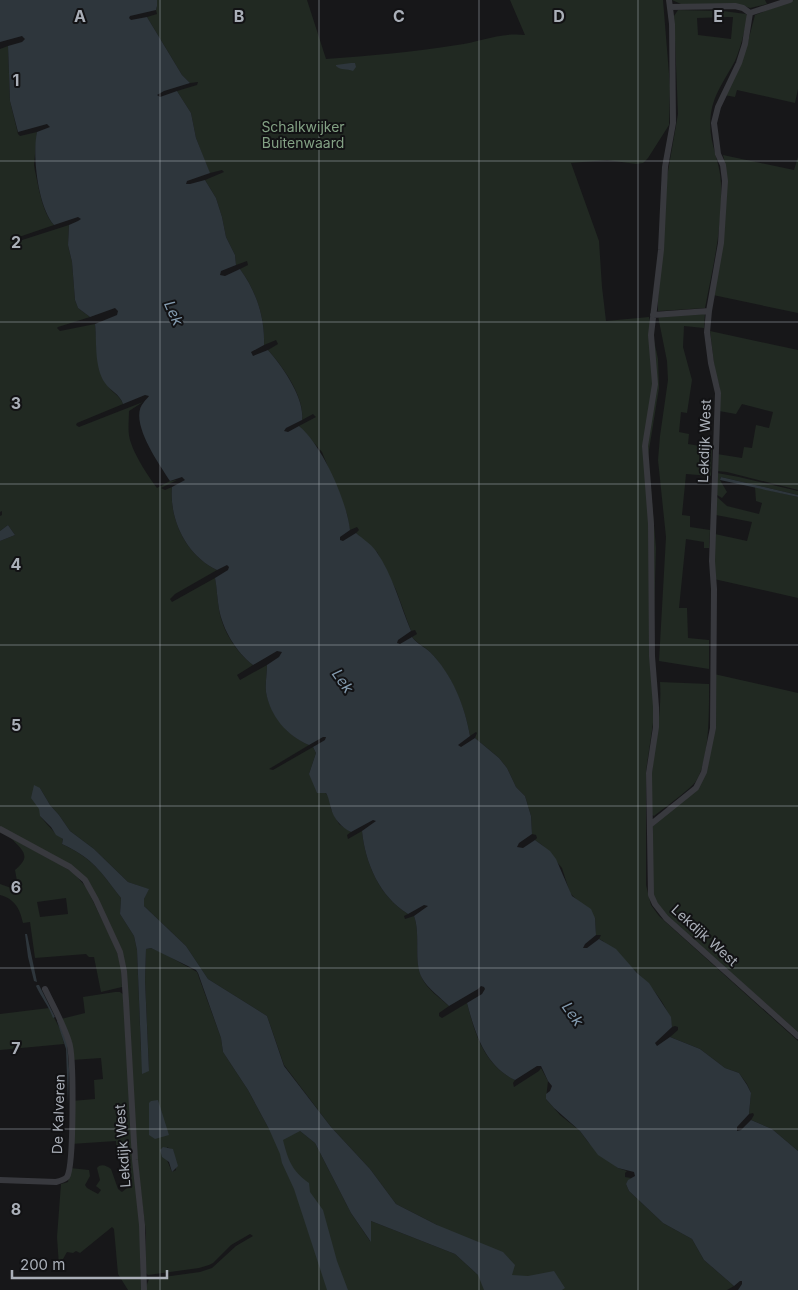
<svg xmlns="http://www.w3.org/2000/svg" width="798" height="1290" font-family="Inter,sans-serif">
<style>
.green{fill:#212922;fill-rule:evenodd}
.water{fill:#2e363c}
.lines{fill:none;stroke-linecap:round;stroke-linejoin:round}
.minor{stroke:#38393e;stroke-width:6}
.grid{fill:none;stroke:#aaafb8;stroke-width:1;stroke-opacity:0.55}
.labels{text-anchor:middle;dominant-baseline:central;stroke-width:4;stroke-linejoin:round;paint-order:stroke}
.park-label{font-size:14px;fill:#83a184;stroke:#121214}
.street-label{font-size:14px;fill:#aaafb8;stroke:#121214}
.water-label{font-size:15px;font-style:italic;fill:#849cb0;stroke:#121214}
.grid-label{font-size:16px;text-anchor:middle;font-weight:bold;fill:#aaafb8;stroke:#121214;stroke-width:4;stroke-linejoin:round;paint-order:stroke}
</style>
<rect width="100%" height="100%" fill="#171719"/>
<path class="green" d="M157,0H307L326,59C370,56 413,52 457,45C480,42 501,32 525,35L510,0H663L670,86L669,125L648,158L643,163L636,164L607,160L571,163L599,241L602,287L606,321L649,317L658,359L659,388L648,456L656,548L653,650V723L646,771V885L651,905L659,916L798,1041V1151L772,1129L751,1120L754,1115L753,1113L749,1114L751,1093L747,1084L739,1073L725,1068L700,1049L670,1037L678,1030V1027L675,1026L672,1027C668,995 626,963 603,941L599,939L601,935H596L595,918L570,893L562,868L542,845L535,840L537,838L536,835L532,834L531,816L525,796L516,787L507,768L499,758L475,738L477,733L476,732L470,736C465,706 451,674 430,652C425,647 418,644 412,637L417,634L415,630L411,631L396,590L377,552L356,533L359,530L357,527L350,530L347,514L322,452L299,426L316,417L313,414L302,420C305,397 283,367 268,350L278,344L276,340L264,345C265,317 256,291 240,269L248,265L247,261L236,265L235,255L226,237L222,217L216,198L205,180L224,172L222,170L210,173L209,172L196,138L191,113L177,91L197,85L198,82L190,83L182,75L147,17L157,14L156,10L157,6Z
M672,0H765L767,4L750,8L744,6L681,4Z
M794,0H798V89L795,103L737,90L735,97L724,95L746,49L755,15Z
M678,10L723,11L746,14L748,17C744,32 741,47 735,61C726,78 714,93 711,113C707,142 720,158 721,183C723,225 713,267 705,308L660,311H658V300L667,177L678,114L674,16ZM728,17H733L731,39L698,35L697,18Z
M8,46L10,101L18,134L20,136L37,132L34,165L35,171C39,188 42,212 54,225L16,238L19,241L69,225L68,245L72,262L75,300L78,308L90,317L58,327L57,328L60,331L95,324C97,346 96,367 108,386C112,393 120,395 123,404L77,423L76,425L79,427L143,402L129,411C129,421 127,433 131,443C135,456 148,476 157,488L170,481L177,480L161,488L165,490L172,487C169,520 187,556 217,570L175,594L170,599L172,602L215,578C217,588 217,598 219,609C222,630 236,652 253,665L237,675L240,680L267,665C267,674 265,684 266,692C271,716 287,735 309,745L269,769L273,770L313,747L316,753L309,774L329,797L331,809L339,824L351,832L347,835L348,839L362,831C365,863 380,897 408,914L404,916L405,919L414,916C421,935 413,960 422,978C427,989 440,998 449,1006L439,1013V1016L442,1018L467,1003C475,1034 484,1065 515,1080L513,1083L514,1087L539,1071L541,1068L548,1081L546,1099L560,1115L580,1131L588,1142L618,1168L627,1171L625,1173V1177L631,1178L626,1184L629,1191L663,1223L692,1239L704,1260L734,1286L727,1290H145L149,1279L200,1272L212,1268L236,1246L253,1236L250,1234L231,1245L213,1263L209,1265L199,1268L148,1275L145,1272L146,1233L137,1160L126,966L88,882L0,827V541L15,535L8,525L0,531V516L2,515V511L0,512V49ZM40,788L50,805L59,815L70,831L94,849L128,882L148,889L144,899V906L186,946L208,979L267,1016L284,1065L331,1127L370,1169L396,1204L437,1225L478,1275L455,1254L371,1221L370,1241L351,1213L315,1143L300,1131L269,1129L248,1090L223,1052L221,1038L197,972L163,953L151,948L146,949L145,980L149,1070L141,1052L137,950L134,936L120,914L121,898C100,871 95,860 62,844L63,839C54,833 47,824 40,816ZM167,1147L173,1150L176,1170L172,1172L167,1160Z
M723,155L794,170L798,157V313L713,295L722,243L725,163Z
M705,313L704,328L684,326L683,347L692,380L687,413L681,412L679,432L689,434L688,444L712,448L711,476L686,474L682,515L690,516V527L710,530L709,548H704V542L686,539L679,608H687L688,638L709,640V669L659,661L666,537L658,460L660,436L668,380L667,361L658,316Z
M710,331L798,350V490L727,472L717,471V454L742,458L744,447L752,448L756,425L769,428L773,412L742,404L736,414L719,411L720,388L715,372Z
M717,473L739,477L798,491V495L721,477L720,480L727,492L722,498L717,495Z
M755,487L798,497V598L714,579L715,534L747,541L752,522L716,515V496L727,506L759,514L762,503L756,501Z
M714,674L798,693V1032L668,917L657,906L652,888L653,826L698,787L708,762Z
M660,682L709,684C709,710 710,759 696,781C692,788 663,809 654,816L652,815C652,801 651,786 652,772C655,741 662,713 660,682Z
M11,838L72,871L86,887L116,948L121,967L122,987L101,992L94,957H89L86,954L35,958L30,922L23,923C20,909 15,899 0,895V884L14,889L17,881L15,870C32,856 23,851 11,838ZM66,898L68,914L40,917L37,902Z
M115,992H120L124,995L140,1226L141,1290H128L118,1274L114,1229L112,1227L80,1253L76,1251L73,1253L67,1252L59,1266L57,1237L61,1184L68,1182L70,1168L89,1170L90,1176L85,1185L87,1188L98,1194L101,1190L96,1186L100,1180L97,1168C101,1163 107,1166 111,1169L118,1189L122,1192L127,1188L126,1152H117L116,1141L71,1144L72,1101L95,1099L94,1080L103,1079L101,1058L72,1060L61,1019L85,1013L83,997Z
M49,1008L61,1031L64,1044L0,1050V1014Z"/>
<path class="water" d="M0,0H157V6L156,10L130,16L129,18L131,20L147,17L182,75L190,83L164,91L157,95L160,97L177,91L191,113L196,138L210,173L187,181L186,184H190L205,180L216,198L222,217L226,237L235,255L236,265L221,271L220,275L225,276L240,269C256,291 265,317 264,345L251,352L253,356L268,350C282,366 305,398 302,420L286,428L284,431L288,432L299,426C322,445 347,501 350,530L340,537V540L343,541L356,533C363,539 371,544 376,551C393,575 400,605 411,631L398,640L397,643L400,644L412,637C417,644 425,647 430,652C452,674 465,706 470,736L458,745L461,747L475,738L499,758L507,768L516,787L525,796L531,816L532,834L519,843L517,847L523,848L535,840L550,851L556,859L572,896L591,909L595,918L596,935L585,944L583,948H587L599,939L616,949L637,973L649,983L671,1017L672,1027L655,1043L657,1046L670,1037L700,1049L725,1068L739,1073L747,1085L751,1093L749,1114L737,1127V1131L741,1130L751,1120L772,1129L798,1151V1290H738L742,1284V1281H740L734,1286L704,1260L692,1239L663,1223L629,1191L626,1184L628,1180L635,1176L634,1172L618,1168L598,1155L580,1131L554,1108L546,1099V1094L550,1091L552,1086L548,1081L541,1066H537L515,1080C485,1066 475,1033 467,1003L482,994L485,989L484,987L481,986L478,989L449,1006C440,997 428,989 422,978C413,962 421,935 414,916L428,906L424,905L408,914C380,897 365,863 362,831L376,821L373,820L351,832C342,828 333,818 331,808C329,802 329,798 326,793H317L309,774L316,753L313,747L325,740L326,737H323L309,745C287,736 270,716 266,692C265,684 267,674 267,665L279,657L282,652L277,651L253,665C236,652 223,630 219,609C217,598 217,588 215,578L228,570L229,567L227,565L217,570C187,556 169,520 172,487L185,480L182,477L170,481C160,465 127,420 144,402C145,400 148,398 149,396L145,395L123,404C120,394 110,391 105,383C94,367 97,342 95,324L117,315L118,311L115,308L90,317L78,308L75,300L72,262L68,245L69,225L78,221L81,219L78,217L54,225C38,207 32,155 37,132L50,127L47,124L18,132L10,101L8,46L22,42L25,39L22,36L0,42Z
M351,63H355L356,67L353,71C347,68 341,71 336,66V65Z
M721,477L798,495V497L720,480Z
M8,525L15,535L0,541V531Z
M34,785L40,788L50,805L59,815L70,831L94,849L128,882L149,889L144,899V906L186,946L208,979L267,1016L284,1066L331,1127L370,1169L396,1204L437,1225L503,1252L515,1265L512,1275L528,1276L554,1271L565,1288L562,1290H484L478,1275L455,1254L371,1221V1242L351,1213L315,1143L300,1131L283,1140C288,1160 292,1171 309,1183L310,1192L323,1210L337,1261L348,1290H327L294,1189L282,1163L280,1154L269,1129L248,1090L223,1052L221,1038L198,973L196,970L151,948L146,949L145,980L149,1071L142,1074L137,950L134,936L120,914L121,898C100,871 94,859 62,844L63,839L56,835L51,827L40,816L39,809L31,798Z
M25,934H27L37,982L34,981L28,957Z
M37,985H39L55,1017L53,1018C49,1006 41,997 36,986Z
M57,1021H58L67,1042L69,1069L68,1105L66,1049Z
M158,1100L169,1135L155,1139L149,1135V1103L151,1101Z
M163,1147L173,1149L178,1166L172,1172L169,1162L162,1157L160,1150Z"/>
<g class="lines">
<path class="minor" d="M669,0L672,24L673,123L665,167L661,250L651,335L655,384L645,446L651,524L652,656L656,707V727L649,773L651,895L655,904L666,918L798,1036
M670,7L735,6L743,8L750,13
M750,13L790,0
M653,315L709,311
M650,825L696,788L704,772L713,728L714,589L712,561L718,393L711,363L707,332L709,311L721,243L725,181L723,165L718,154L714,123L718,107L739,63L745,44L750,13
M0,829L70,867L85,880L96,900L120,952L124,971L126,1001L135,1160L142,1225L144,1290
M0,1180L56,1182C60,1181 64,1180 67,1177C74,1166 74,1056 69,1042C63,1023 53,1006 45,989"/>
</g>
<path class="grid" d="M160,0V1290M319,0V1290M479,0V1290M638,0V1290M0,161H798M0,322H798M0,484H798M0,645H798M0,806H798M0,968H798M0,1129H798"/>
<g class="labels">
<g class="park-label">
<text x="303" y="126">Schalkwijker<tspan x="303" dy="16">Buitenwaard</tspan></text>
</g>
<g class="street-label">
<text transform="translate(704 441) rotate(-88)">Lekdijk West</text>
<text transform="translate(705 935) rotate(42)">Lekdijk West</text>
<text transform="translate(58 1114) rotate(-88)">De Kalveren</text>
<text transform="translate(122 1146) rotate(-94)">Lekdijk West</text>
</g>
<g class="water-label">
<text transform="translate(174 313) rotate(66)">Lek</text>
<text transform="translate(343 681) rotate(55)">Lek</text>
<text transform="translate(573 1014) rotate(55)">Lek</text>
</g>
</g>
<g class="grid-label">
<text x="80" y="22">A</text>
<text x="239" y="22">B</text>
<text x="399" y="22">C</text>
<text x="559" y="22">D</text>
<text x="718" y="22">E</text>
<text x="16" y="86">1</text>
<text x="16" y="248">2</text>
<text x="16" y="409">3</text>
<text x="16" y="570">4</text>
<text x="16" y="731">5</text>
<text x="16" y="893">6</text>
<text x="16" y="1054">7</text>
<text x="16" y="1215">8</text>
</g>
<path d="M12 1270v8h155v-8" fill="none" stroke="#aaafb8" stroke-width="2.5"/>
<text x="20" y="1270" font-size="15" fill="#aaafb8" stroke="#121214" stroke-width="4" paint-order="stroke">200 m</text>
</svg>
